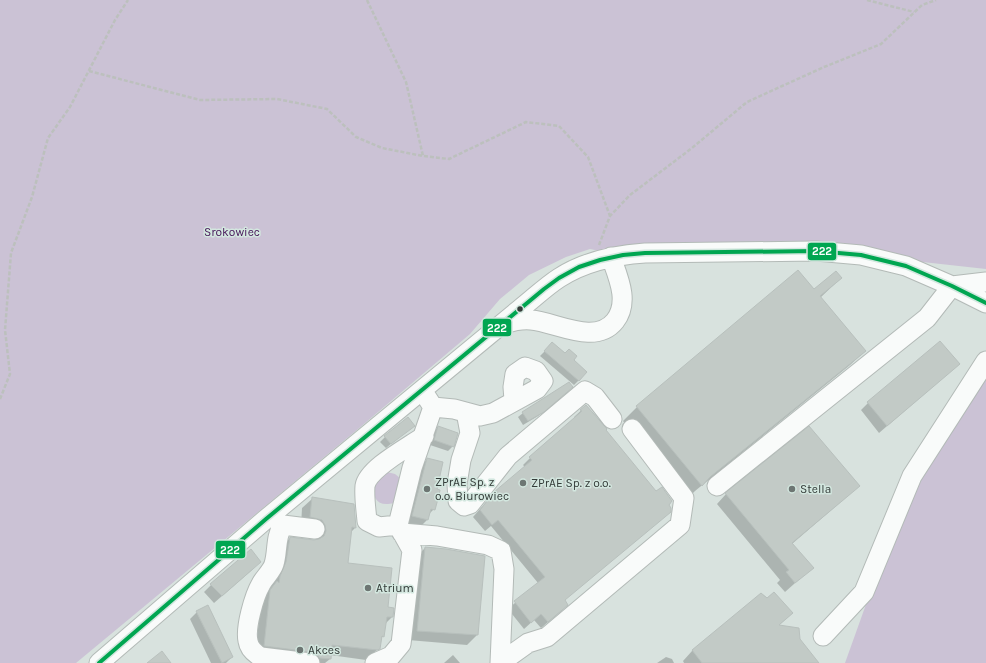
<svg xmlns="http://www.w3.org/2000/svg" width="986" height="663" font-family="Karla,sans-serif">
<style>
.green{fill:#cbc2d5}
.shadow{fill:#0003}
.building{fill:#c2cac6;stroke:#b8c0bd}
.lines{fill:none;stroke-linecap:round;stroke-linejoin:round}
.minor-casing{stroke:#b3bab7;stroke-width:21}
.path{stroke:#bcc0bd;stroke-width:2.5;stroke-dasharray:4 2;stroke-linecap:butt}
.minor{stroke:#f9fbfa;stroke-width:19}
.bus-1-casing{stroke:#d3e7df;stroke-width:7}
.bus-1{stroke:#00a651;stroke-width:4}
.bus-dot{fill:#343c39;stroke:#d3e7df;stroke-width:1.5}
.poi-dot{fill:#6d7673;stroke:#d3e7df;stroke-width:1.5}
.labels{text-anchor:middle;dominant-baseline:central;stroke-width:3;stroke-linejoin:round;paint-order:stroke}
.park-label{font-size:12px;fill:#441257;stroke:#d3e7df}
.poi-label{font-size:12px;fill:#343c39;stroke:#d3e7df;text-anchor:start}
.line-badge{stroke:#d3e7df;stroke-width:1.5}
.badge-label{font-size:11px;text-anchor:middle;font-weight:bold;fill:#fff}
</style>
<rect width="100%" height="100%" fill="#d8e2de"/>
<path class="green" d="M0,0H986V269L832,252L620,255L590,249L566,257L529,275L500,299L470,334L358,429L76,663H0Z
M986,361V663H845L912,476Z
M387,472L395,474L400,478L394,503C377,507 374,499 371,484Z"/>
<path class="shadow" d="M798,271L814,290L841,278L820,298L865,351L850,365L695,491L687,499L623,421L637,407Z
M548,348L572,360L579,380L574,385L540,356Z
M959,364L879,433L861,410L868,403Z
M567,392L538,416L523,425L518,417L523,413Z
M586,406L564,601L560,612L541,628L534,620L524,629L508,609L538,583L491,526L485,531L473,517L494,493L525,467L523,465L530,458L575,418L574,417Z
M438,427L453,446L448,451L430,445L434,432Z
M408,430L386,448L380,442L385,437Z
M428,459L435,489L434,509L429,514L427,520L420,527L405,523L420,466Z
M859,486L792,544L812,568L785,592L777,583L780,580L717,504L726,494Z
M312,499L355,528L350,533L347,564L387,608L392,617L385,624L383,636L380,640L379,648L366,660L330,655V659L325,663H305L255,656L261,601L270,589L276,572L280,548L290,538L316,541V535L301,527L302,508Z
M425,548L477,635L467,645L408,640L415,558Z
M253,569L214,603L204,592L211,585Z
M761,594L792,613L778,626L799,640L816,663H684L683,661L692,651Z
M197,612L232,657L226,663H211L190,619Z
M453,655L460,663H444Z
M666,657L672,659L674,663H657Z"/>
<path class="building" d="M798,270L814,289L836,271L842,278L820,296L866,351L710,477L702,486L636,406Z
M940,341L960,364L887,426L867,402Z
M552,342L565,353L569,349L577,356L574,360L587,372L579,381L544,351Z
M569,382L573,387L544,412L528,421L522,412Z
M586,405L607,429L606,430L656,491L662,487L672,501L669,505L671,508V512L565,600L568,605L548,622L541,614L531,623L514,601L545,577L498,520L492,525L480,510L494,492L532,460L529,457L582,411L580,410Z
M408,417L415,426L391,444L384,436Z
M438,426L458,433L454,447L434,440Z
M809,426L860,486L792,543L814,568L795,583L786,572L789,570L725,493Z
M427,458L443,462L437,489L440,490L439,495L435,510L431,509L428,520L412,516Z
M312,497L354,504L356,528L352,527L348,563L392,568L388,607L394,608L393,617H387L384,637L382,636L380,649L377,650L332,645L331,659L320,658L316,654L311,652L264,646L270,590L277,581L279,583L280,576L286,562L290,537L314,540L319,539L324,536L326,531L325,525L322,520L310,517Z
M425,547L446,549L485,556L478,635L417,631Z
M251,549L261,562L222,596L210,584Z
M774,592L793,613L779,625L799,628L800,639L819,663H702L692,650L761,593L767,598Z
M208,605L233,657L222,663L196,611Z
M162,651L171,663H147Z"/>
<g class="lines">
<defs>
<path id="minor" d="M504,324C513,321 521,319 531,320C556,322 595,346 615,321C630,302 618,277 611,257
M433,407L454,409L480,416L493,413L537,389L543,381L536,371L525,367L515,374L513,387L514,400
M466,412L470,433L461,460L457,484L458,501L464,506L470,504L508,456L585,391L595,397L612,419
M717,486L927,318L952,286L986,282
M398,525L379,527L367,521C366,509 364,497 365,486C368,468 409,447 424,436
M402,533L437,536L488,545L501,551L504,569L500,663
M823,636L864,592L912,476L986,361
M99,663L266,519L520,309C533,299 545,287 559,278C585,261 615,255 645,253L816,251L861,255L906,266L952,286L986,303
M310,663L261,657C254,653 249,648 248,641C245,628 254,596 261,584C264,578 272,571 274,564C278,551 275,537 283,525L315,529
M375,663L391,656L401,644L412,550L398,525L412,468L433,407L422,390
M500,663L528,643L547,637L680,525L684,498L632,429"/>
</defs>
<use href="#minor" class="minor-casing"/>
<path class="path" d="M367,0L406,82L423,156
M867,0L914,12
M89,71L200,100L277,99L327,109L356,137L382,148L423,156L449,159L526,122L559,126L588,157L610,216
M599,245L610,216L630,195L692,148L747,102L824,67L881,44L922,5L936,0
M0,399L10,374L5,330L11,253L32,197L48,138L70,107L115,20L128,0"/>
<use href="#minor" class="minor"/>
<defs>
<path id="bus-1" d="M99,663L266,519L544,289L559,278L579,267L600,260L623,255L645,253L816,251L861,255L906,266L952,286L986,303"/>
</defs>
<use href="#bus-1" class="bus-1-casing"/>
<use href="#bus-1" class="bus-1"/>
</g>
<circle class="bus-dot" cx="520" cy="309" r="3.5"/>
<g class="poi-dot">
<circle cx="523" cy="483" r="4"/>
<circle cx="427" cy="489" r="4"/>
<circle cx="792" cy="489" r="4"/>
<circle cx="368" cy="588" r="4"/>
<circle cx="300" cy="650" r="4"/>
</g>
<g class="labels">
<g class="park-label">
<text x="232" y="232">Srokowiec</text>
</g>
<g class="poi-label">
<text x="435" y="482">ZPrAE Sp. z<tspan x="435" dy="14">o.o. Biurowiec</tspan></text>
<text x="531" y="483">ZPrAE Sp. z o.o.</text>
<text x="800" y="489">Stella</text>
<text x="376" y="588">Atrium</text>
<text x="308" y="650">Akces</text>
</g>
</g>
<g class="line-badge">
<rect x="807" y="242" width="30" height="19" rx="4" fill="#00a651"/>
<rect x="482" y="318" width="30" height="19" rx="4" fill="#00a651"/>
<rect x="215" y="540" width="31" height="19" rx="4" fill="#00a651"/>
</g>
<g class="badge-label">
<text x="822" y="255">222</text>
<text x="497" y="332">222</text>
<text x="230" y="554">222</text>
</g>
</svg>
